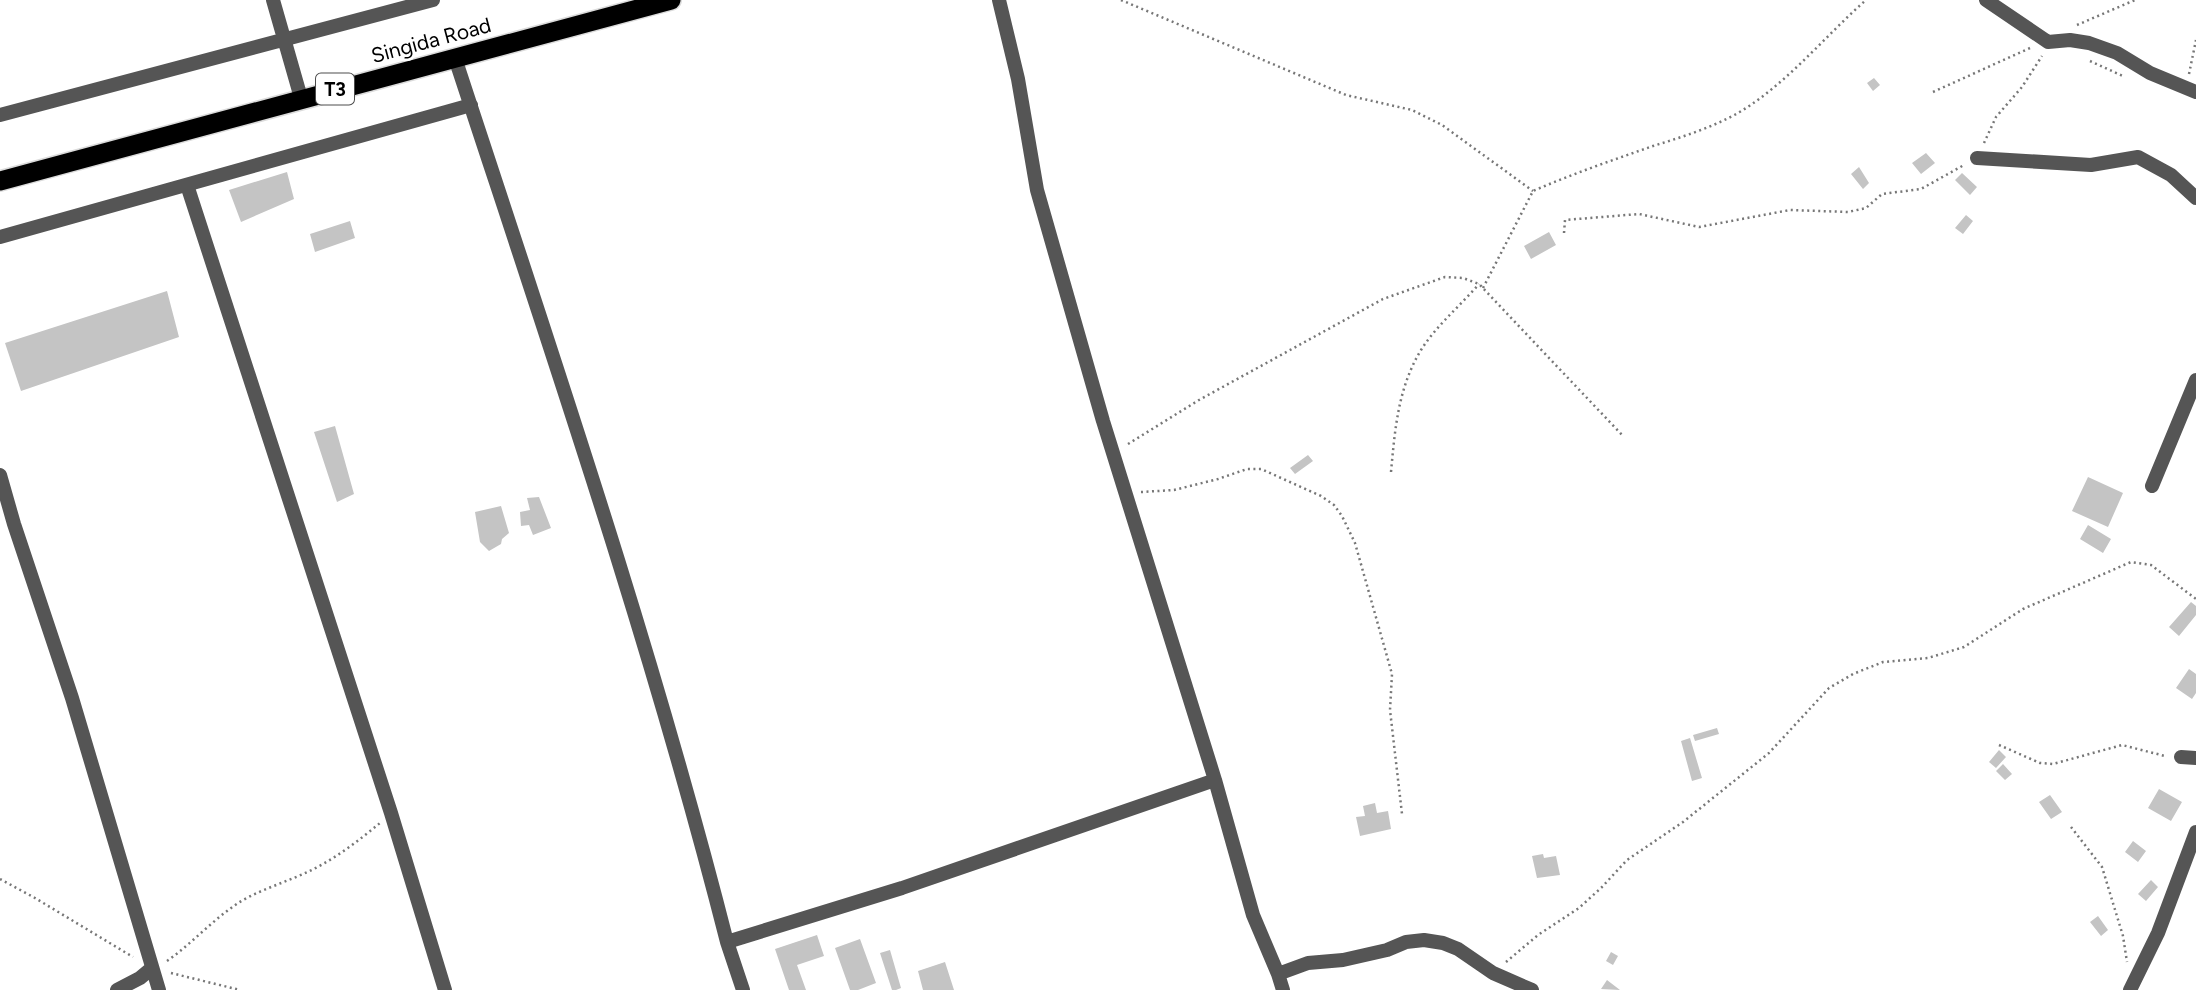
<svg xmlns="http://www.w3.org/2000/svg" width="2196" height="990" font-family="Figtree,sans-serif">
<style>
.building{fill:#c4c4c4}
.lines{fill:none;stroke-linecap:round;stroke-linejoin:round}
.trunk-casing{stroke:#dbdbdb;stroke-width:22}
.path{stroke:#777;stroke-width:2.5;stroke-dasharray:2 3.5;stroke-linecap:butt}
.minor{stroke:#555;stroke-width:14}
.trunk{stroke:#000;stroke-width:19}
.labels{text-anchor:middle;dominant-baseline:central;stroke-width:5;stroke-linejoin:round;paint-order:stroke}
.shield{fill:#fff;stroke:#4c4c4c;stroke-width:2}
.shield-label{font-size:19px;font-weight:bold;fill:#000}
.street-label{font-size:21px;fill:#000;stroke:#fff}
</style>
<rect width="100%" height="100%" fill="#fff"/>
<path class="building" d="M1874,78L1880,85L1873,91L1867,83Z
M1926,153L1935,163L1921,174L1912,163Z
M1859,167L1869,183L1863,189L1851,174Z
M287,172L294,199L241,222L229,190Z
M1962,173L1977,187L1970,195L1955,180Z
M1966,215L1973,221L1963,234L1955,228Z
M350,221L355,238L315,252L310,234Z
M1549,232L1556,245L1531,259L1524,246Z
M167,291L179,337L21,391L5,343Z
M335,426L354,494L337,502L314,432Z
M1308,455L1313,461L1295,474L1290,468Z
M2088,477L2123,493L2108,527L2072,511Z
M539,497L551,528L533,535L529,525L521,526L520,512L530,510L527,498Z
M501,506L509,533L502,539L501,544L489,551L480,542L475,512Z
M2088,525L2111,539L2103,553L2080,539Z
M2191,602L2196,606V615L2179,636L2169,627Z
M2189,669L2196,674V693L2192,699L2176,688Z
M1717,728L1719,734L1695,741L1693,735Z
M1690,738L1702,778L1692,781L1681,741Z
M1999,750L2006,757L1996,768L1989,762Z
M2003,764L2012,774L2005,780L1996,771Z
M2159,789L2182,802L2171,821L2148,808Z
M2050,795L2062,812L2051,819L2039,802Z
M1375,803L1377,813L1388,811L1391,829L1360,836L1356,817L1365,816L1363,806Z
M2133,841L2146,851L2138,862L2125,852Z
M1543,854L1544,858L1556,856L1560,875L1537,878L1532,856Z
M2151,880L2158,887L2146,901L2138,894Z
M2098,916L2108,930L2101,936L2090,922Z
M817,935L824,956L797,965L806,990H789L775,949Z
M860,939L876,983L858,990H850L835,948Z
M890,950L901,988L896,990H892L880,953Z
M1611,952L1618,956L1613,965L1606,961Z
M945,962L954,990H923L918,971Z
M1607,980L1620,990L1601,989Z"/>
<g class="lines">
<defs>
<path id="trunk" d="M0,181L671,0"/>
</defs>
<use href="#trunk" class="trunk-casing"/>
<path class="path" d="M1121,0L1346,95L1412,110L1442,125L1533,191
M2077,25L2135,0
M2090,61L2125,77
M2189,74L2196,40
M1933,92L2030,48
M1984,143L1996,117L2022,87L2042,56
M1564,233L1565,220L1639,214L1699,227L1790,210L1848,212L1866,208L1882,194L1921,189L1964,165
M1483,288L1533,191C1572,174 1613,160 1653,146C1682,137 1711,128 1738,113C1787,84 1824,37 1866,0
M1128,444L1199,400L1383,299L1445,277L1463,278L1479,284L1623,436
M1391,472C1395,429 1398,388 1421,350C1436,326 1460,306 1479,284
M1141,492L1174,490L1218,479L1247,469H1261L1321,496L1334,505L1342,516L1355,543L1392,674L1390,710L1402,814
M1999,745L2040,763L2053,764L2122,745L2165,756
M2071,827L2102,867L2123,936L2127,962
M0,879L35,898L133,957
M167,961C194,942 215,917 243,900C263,889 283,883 303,874C331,862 357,842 380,823
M1506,962L1538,935L1579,908L1602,887L1627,860L1683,822L1769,753L1829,688L1853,674L1883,662L1928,658L1964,647L2023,609L2131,562L2151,565L2196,599
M171,973L240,990"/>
<path class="minor" d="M273,0L301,98
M999,0L1018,79L1037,190L1103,421L1215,780L1253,915L1278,974L1308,963L1343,960L1387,950L1406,942L1424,940L1443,943L1458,949L1493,973L1532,990
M1986,0L2048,42L2070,40L2089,43L2117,53L2150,73L2196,92
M455,58C551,351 651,643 727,942L743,990
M0,115L433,0
M1977,158L2091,165L2138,157L2171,175L2196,198
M187,185L391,813L445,990
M0,237L471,105
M0,475L14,524L72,698L159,990
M2152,486L2196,380
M2181,757L2196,758
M727,942L902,888L1215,780
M1278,974L1283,990
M117,990L140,978L152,968
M2130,990L2158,933L2196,832"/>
<use href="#trunk" class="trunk"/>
</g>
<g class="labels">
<rect class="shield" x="316" y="73.5" width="38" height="31" rx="5"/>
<g class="shield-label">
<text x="335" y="89">T3</text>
</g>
<g class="street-label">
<text transform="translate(431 40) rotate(-15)">Singida Road</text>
</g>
</g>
</svg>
